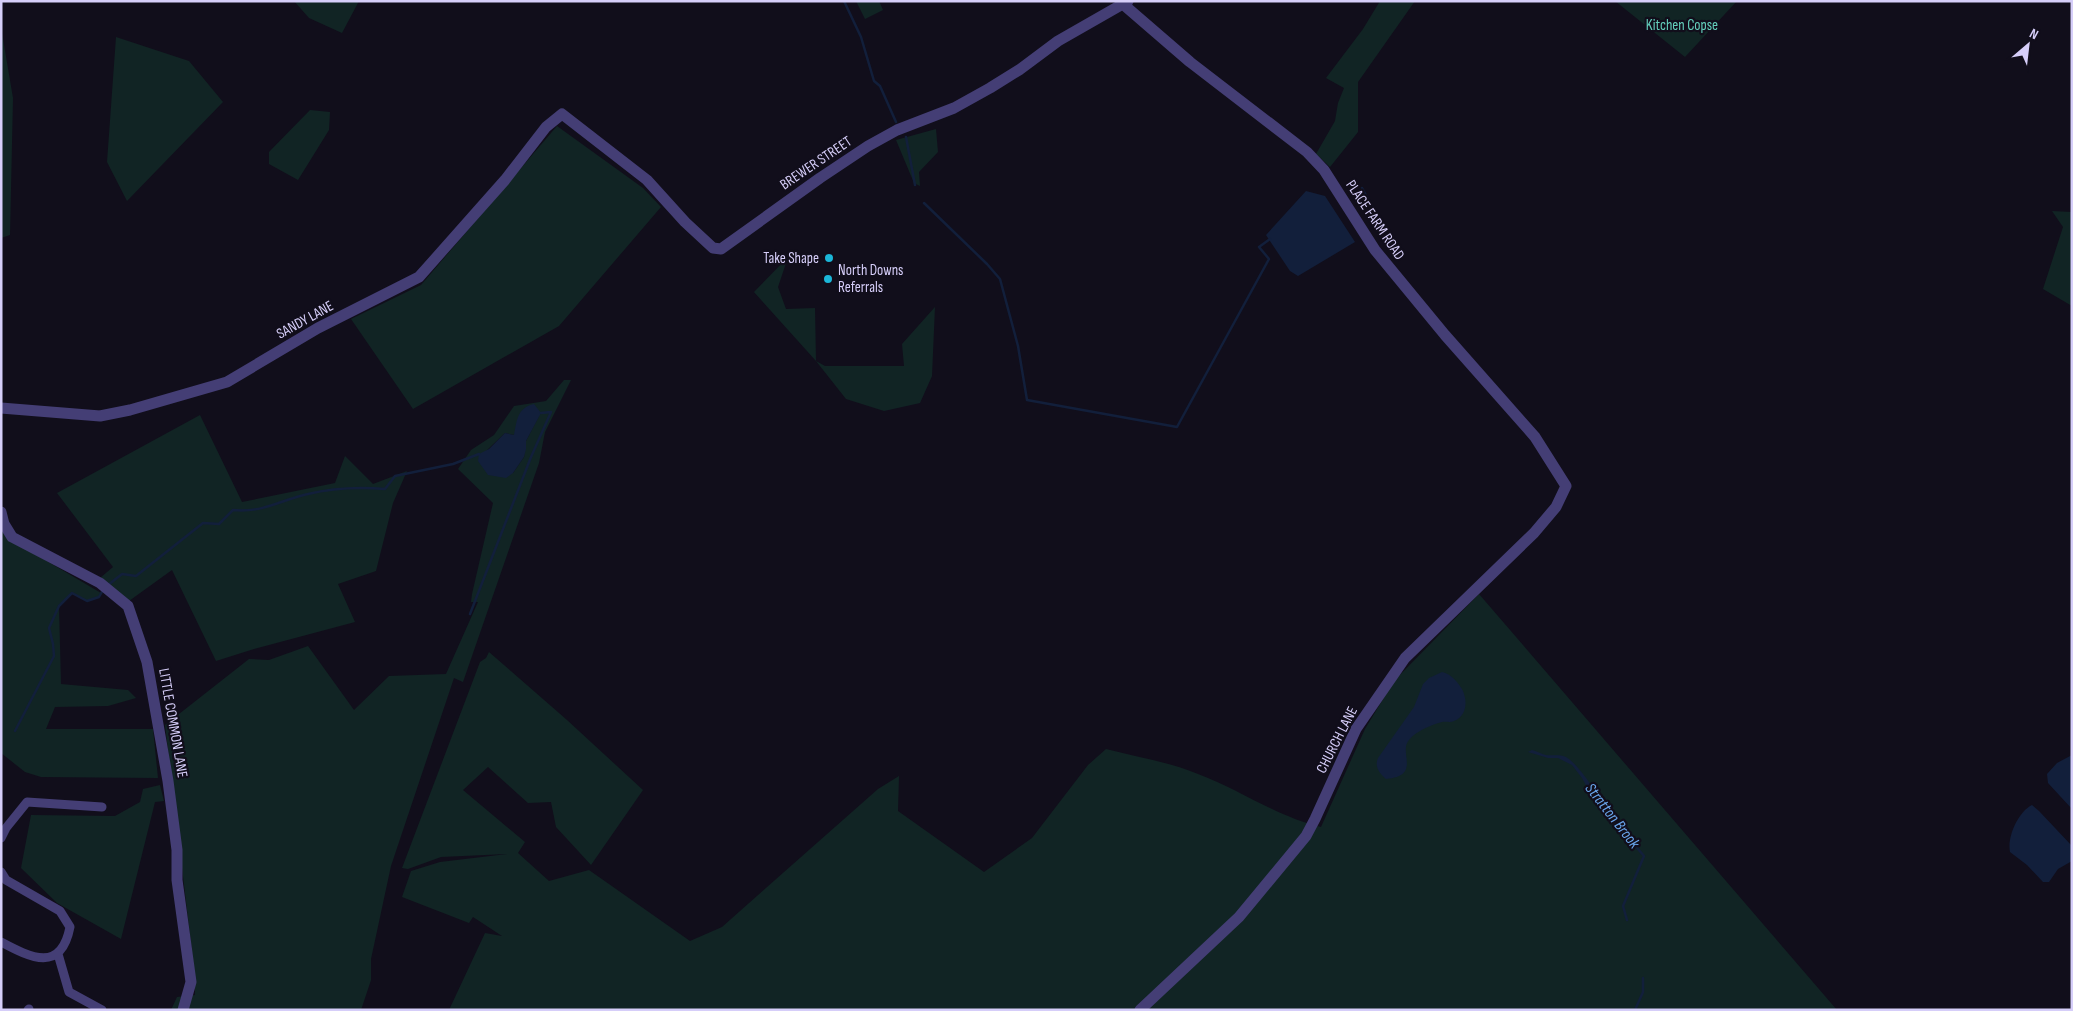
<svg xmlns="http://www.w3.org/2000/svg" width="2073" height="1011" font-family="'Sofia Sans Condensed',sans-serif">
<style>
.green{fill:#112424;fill-rule:evenodd}
.water{fill:#121f3b}
.lines{fill:none;stroke-linecap:round;stroke-linejoin:round}
.stream{stroke:#121f3b;stroke-width:2.5}
.minor{stroke:#443e75;stroke-width:9}
.tertiary{stroke:#443e75;stroke-width:11}
.poi-dot{fill:#1bb6d8;stroke:#110e1b;stroke-width:2}
.labels{text-anchor:middle;dominant-baseline:central;stroke-width:4.5;stroke-linejoin:round;paint-order:stroke}
.park-label{font-size:15px;fill:#64cfbc;stroke:#110e1b}
.street-label{font-size:15px;fill:#d6cef9;stroke:#110e1b}
.poi-label{font-size:15px;fill:#d6cef9;stroke:#110e1b;text-anchor:end}
.water-label{font-size:16px;font-style:italic;fill:#69a5ec;stroke:#110e1b}
</style>
<rect width="100%" height="100%" fill="#110e1b"/>
<path class="green" d="M294,1H359L342,33L309,18Z
M856,1H879L883,10L865,19Z
M1380,1H1415L1358,82V132L1330,167L1316,154L1335,121L1338,103L1344,88L1326,78L1363,29Z
M1615,1H1737L1685,57Z
M1,27L13,98L10,235L1,238Z
M116,37L189,61L223,102L127,201L107,162Z
M310,110L330,112L329,130L298,180L269,164V152Z
M557,126L643,188L661,207L559,326L413,409L351,319L421,285Z
M936,129L938,152L919,172L920,186L914,183L896,140Z
M2052,211L2072,212V306L2043,289L2063,227Z
M788,257L778,287L786,309L815,308L816,361L825,366H904L902,344L935,307L932,376L920,403L884,411L846,399L816,361L754,292Z
M564,380H571L545,432L539,463L463,682L454,678L391,866L371,959V980L361,1010H171L177,997L195,995V977L165,725L249,659L269,660L308,646L354,710L389,676L446,674L478,602H471L472,594L493,503L458,469L471,450L494,435L514,406L546,401ZM539,416L526,441L524,457L513,473L485,452L505,433L514,435Z
M200,415L242,502L335,483L345,456L373,484L407,471L393,503L376,571L338,584L355,622L254,649L216,661L172,570L129,601L100,578L113,567L57,493Z
M1,530L13,541L101,593L99,597L87,601L72,593L59,606L61,684L128,690L136,698L108,706L55,707L46,729H153L158,778L41,777L25,772L1,753Z
M1479,594L1837,1010H449L485,933L502,936L473,917L469,923L402,897L411,871L440,862L507,854L441,857L408,869L402,868L480,662L486,658L489,652L567,720L643,790L591,865L556,827L551,802L528,803L488,767L463,790L525,842L518,853L549,881L589,870L690,941L722,927L878,789L899,776L898,811L984,872L1032,838L1088,765L1106,749C1137,757 1169,762 1198,774C1239,789 1277,817 1321,827L1365,729L1394,681Z
M160,785L164,801L155,802L121,939L57,903L21,868L31,815L115,816L140,802L143,789Z"/>
<path class="water" d="M1306,191L1325,196L1355,242L1298,276L1290,271L1266,235Z
M534,404L541,413L526,441V449L524,457L513,473L506,478L488,475L478,461L479,454L489,449L505,433L514,435C517,420 517,408 534,404Z
M1442,672C1451,674 1456,680 1462,689C1468,700 1467,716 1454,721C1450,723 1446,721 1442,722C1431,725 1416,731 1409,740C1398,752 1422,776 1386,779C1380,774 1374,767 1378,758L1414,707L1423,684L1429,678Z
M1532,750C1536,751 1542,754 1546,755C1553,756 1559,754 1566,757C1578,764 1602,797 1602,811H1600L1582,778L1572,765L1558,758H1548L1528,752Z
M2072,755V809L2048,783L2047,774L2057,763Z
M2032,805L2039,811L2072,846V861L2058,869L2049,882H2043L2027,865L2010,852C2007,837 2018,812 2032,805Z"/>
<g class="lines">
<path class="stream" d="M844,1L861,37L874,81L880,86L896,122
M906,137L915,185
M1362,188L1376,214L1377,225L1380,234
M924,203L987,264L1000,279L1018,346L1027,400L1177,427L1269,259L1259,247L1270,239
M108,585L122,574L136,576L203,523L219,524L233,510C264,513 280,500 308,494C333,488 360,487 385,489L395,476L453,464L479,454
M470,614L531,457L551,412L541,413
M15,731L54,656L53,644L49,628L59,606L72,593L87,601L99,597L103,590
M1602,807L1644,856L1623,906L1627,920
M1635,1010L1643,992V978"/>
<path class="minor" d="M1,838L6,828L27,802L102,807
M1,872L6,880L60,911L70,927C61,973 31,958 1,942
M58,954L69,992L102,1010
M28,1010L29,1009"/>
<path class="tertiary" d="M1124,5L1190,62L1307,152L1324,170L1375,250L1445,335L1535,437L1566,486L1556,507L1534,533L1405,658L1356,729L1315,819L1306,836L1239,917L1140,1010
M1,408L100,416L130,410L227,382L318,328L419,277L505,180L546,127L562,114L647,180L685,222L713,248L721,249L820,178L868,146L897,130L954,108L990,88L1019,70L1058,41L1128,1
M1,512L4,524L12,537L100,583L128,606L147,662L168,781L177,850V880L191,982L183,1010"/>
</g>
<g class="poi-dot">
<circle cx="829" cy="258" r="5"/>
<circle cx="828" cy="279" r="5"/>
</g>
<g class="labels">
<g class="park-label">
<text x="1682" y="25">Kitchen Copse</text>
</g>
<g class="street-label">
<text transform="translate(816 163) rotate(-34)">BREWER STREET</text>
<text transform="translate(1375 220) rotate(56)">PLACE FARM ROAD</text>
<text transform="translate(305 320) rotate(-29)">SANDY LANE</text>
<text transform="translate(173 723) rotate(80)">LITTLE COMMON LANE</text>
<text transform="translate(1337 740) rotate(-63)">CHURCH LANE</text>
</g>
<g class="poi-label">
<text x="819" y="258">Take Shape</text>
<text x="838" y="270" text-anchor="start">North Downs<tspan x="838" dy="17">Referrals</tspan></text>
</g>
<g class="water-label">
<text transform="translate(1612 816) rotate(52)">Stratton Brook</text>
</g>
</g>
<rect width="2073" height="1011" fill="none" stroke="#d6cef9" stroke-width="5"/>
<g transform="translate(2028 45) rotate(28)" stroke="#110e1b" stroke-width="4" paint-order="stroke">
<path d="M0-4L9 19L0 12L-9 19Z" fill="#d6cef9"/>
<text y="-8" font-size="14" font-weight="bold" text-anchor="middle" fill="#d6cef9">N</text>
</g>
</svg>
